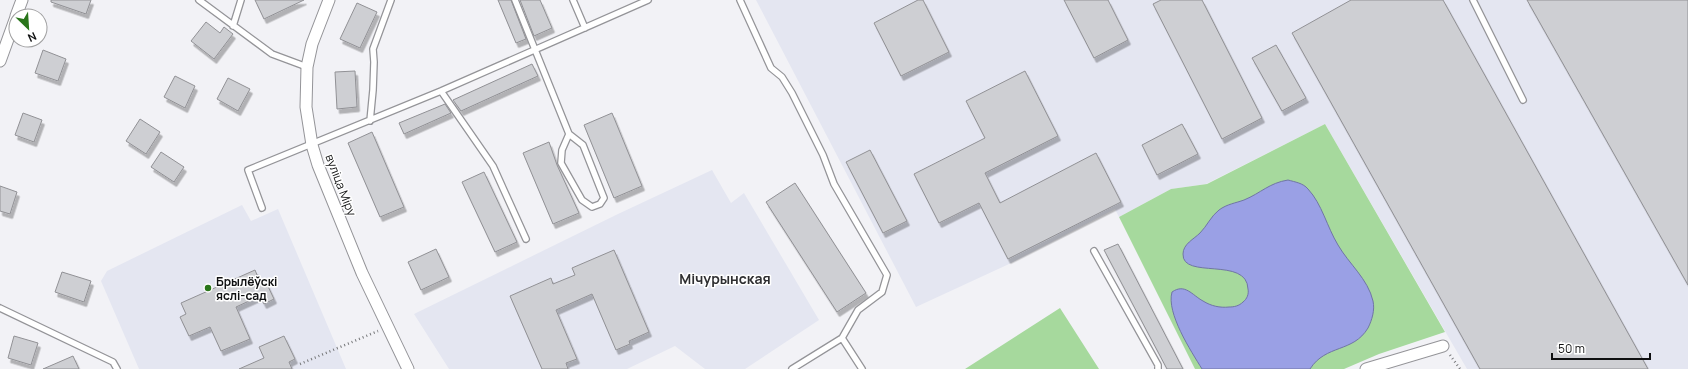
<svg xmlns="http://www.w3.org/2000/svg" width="1688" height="369" font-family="Manrope,sans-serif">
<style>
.built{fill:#e4e6f1}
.green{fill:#a6d99d}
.water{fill:#9aa0e5;stroke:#7075a5}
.building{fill:#cecfd3;stroke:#919195;filter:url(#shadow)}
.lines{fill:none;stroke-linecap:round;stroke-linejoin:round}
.lane-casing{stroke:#949498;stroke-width:8}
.street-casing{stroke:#949498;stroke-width:13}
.path{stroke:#767779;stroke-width:2.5;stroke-dasharray:1 3;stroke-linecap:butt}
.lane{stroke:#fff;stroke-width:5.5}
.street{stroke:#fff;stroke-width:11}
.poi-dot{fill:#29751a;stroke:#fff;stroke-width:1.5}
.labels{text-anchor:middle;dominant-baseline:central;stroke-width:3;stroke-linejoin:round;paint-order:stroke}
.street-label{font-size:12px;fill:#0f1011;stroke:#fff}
.poi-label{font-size:12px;font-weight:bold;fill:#0f1011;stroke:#fff;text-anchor:start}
.quarter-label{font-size:14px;font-weight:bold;fill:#2e2e31;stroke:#fff}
</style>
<defs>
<filter id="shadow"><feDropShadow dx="2.5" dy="4.5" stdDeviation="0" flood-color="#0004"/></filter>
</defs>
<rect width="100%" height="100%" fill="#f2f2f6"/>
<path class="built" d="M756,0H1688V369H1467L1325,124L1206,184L1171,189L1119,217L1115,209L1009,264L916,307Z
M712,170L731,203L744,193L819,320L745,369H705L675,346L627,369H449L414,314L618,214Z
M242,205L251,221L278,209L346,369H139L101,281L107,271Z"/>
<path class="green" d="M1325,124L1445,332L1379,354L1344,369H1195L1119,217L1171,189L1207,184Z
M1060,308L1099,369H965Z"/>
<path class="water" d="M1288,180C1295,182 1303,183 1308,189C1322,204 1327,227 1338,245C1349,264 1368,279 1373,301C1375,310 1372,320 1368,328C1353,353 1326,344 1310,369H1202C1191,351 1166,313 1172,292C1185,283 1192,295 1203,301C1211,306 1220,308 1229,307C1234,307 1239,306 1243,302C1247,299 1249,294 1248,289C1247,256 1182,280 1183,254C1183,244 1194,239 1200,233C1207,226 1211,216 1219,210C1227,204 1236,203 1244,200C1261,193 1269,183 1288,180Z"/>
<path class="building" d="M51,0H91L86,14L51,2Z
M255,0H304L264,19Z
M498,0H511L526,39L516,43Z
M520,0H540L552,28L534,36Z
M918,0H923L949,52L901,76L874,23Z
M1064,0H1108L1128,40L1094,58Z
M1161,0H1202L1262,118L1222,139L1153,4Z
M1351,0H1443L1648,369H1480L1292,33Z
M1527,0H1688V285Z
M357,3L377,12L360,48L340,39Z
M206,22L220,33L224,27L233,34L214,59L191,41Z
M1276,45L1306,98L1282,111L1252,58Z
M43,50L66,59L58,81L35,73Z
M532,64L538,76L461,111L453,100Z
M355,71L357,107L337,109L335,72Z
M1025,71L1058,136L985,173L1000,203L1096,153L1121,202L1008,259L979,203L939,223L914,174L985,138L966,101Z
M175,76L195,86L185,108L164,97Z
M228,78L250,89L238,111L217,99Z
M445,104L451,113L404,134L399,123Z
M23,113L42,120L34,142L15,135Z
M612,113L642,186L614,198L584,125Z
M140,119L160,132L146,154L126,141Z
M1182,124L1198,154L1157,175L1142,145Z
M372,132L404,207L380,217L348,143Z
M549,142L557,165L579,213L553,224L523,153Z
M870,150L907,221L883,233L846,162Z
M161,152L184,167L174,182L151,167Z
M484,172L517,242L495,252L462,182Z
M795,183L866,293L837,312L766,202Z
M0,186L17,192L10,214L0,211Z
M1118,244L1183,369H1167L1104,250Z
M436,249L449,277L421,290L408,262Z
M614,250L649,332L629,341L630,344L616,350L592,294L556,310L577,359L566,363L568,369H542L510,296L551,278L553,284L575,275L572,268Z
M255,270L260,282L265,280L274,299L264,304L260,296L236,307L250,339L221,351L210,327L189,336L180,317L186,314L181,303Z
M62,272L91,281L84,302L55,292Z
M14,336L38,343L31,365L8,358Z
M284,336L295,359L289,362L292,369H239L264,358L259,347Z
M73,356L79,369H43Z"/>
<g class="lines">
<defs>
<path id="lane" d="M199,0L272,54L307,67
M515,0L569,134L583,145L604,198L600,204L592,207L582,200L561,163L562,150L569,134
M573,0L585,28
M740,0L771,68L782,77L792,93L823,155L834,184L887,275L882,292L858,310L842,338L792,369
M1473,0L1523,100
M233,26L241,0
M441,91L493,166L526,239
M370,121L373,90L374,62L373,49L391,0
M262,208L248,170L441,91L648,0
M1094,251L1158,365V369
M0,308L113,362L117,369
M842,338L862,369"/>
<path id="street" d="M329,0L312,44L307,67L306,107L312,145L318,165L362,273L408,369
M16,16L22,0
M0,61L16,17
M1366,369L1443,346"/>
</defs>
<use href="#lane" class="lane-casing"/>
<use href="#street" class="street-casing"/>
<path class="path" d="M1450,355L1460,369
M300,364L378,331"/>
<use href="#lane" class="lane"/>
<use href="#street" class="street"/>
</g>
<circle class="poi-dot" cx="208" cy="288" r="4"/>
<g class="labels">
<g class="street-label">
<text transform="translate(341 185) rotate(69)">вуліца Міру</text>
</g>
<g class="poi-label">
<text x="216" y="281">Брылёўскі<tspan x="216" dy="14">яслі-сад</tspan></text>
</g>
<g class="quarter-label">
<text x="725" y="278">Мічурынская</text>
</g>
</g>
<g transform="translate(28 28) rotate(155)"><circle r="19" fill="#ffffff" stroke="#9f9fa0"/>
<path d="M0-3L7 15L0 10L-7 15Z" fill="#29751a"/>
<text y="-6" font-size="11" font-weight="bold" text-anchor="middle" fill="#0f1011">N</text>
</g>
<path d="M1552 353v6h98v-6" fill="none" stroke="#0f1011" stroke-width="2"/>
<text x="1558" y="353" font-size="12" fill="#0f1011" stroke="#ffffff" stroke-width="3" paint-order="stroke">50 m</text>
</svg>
